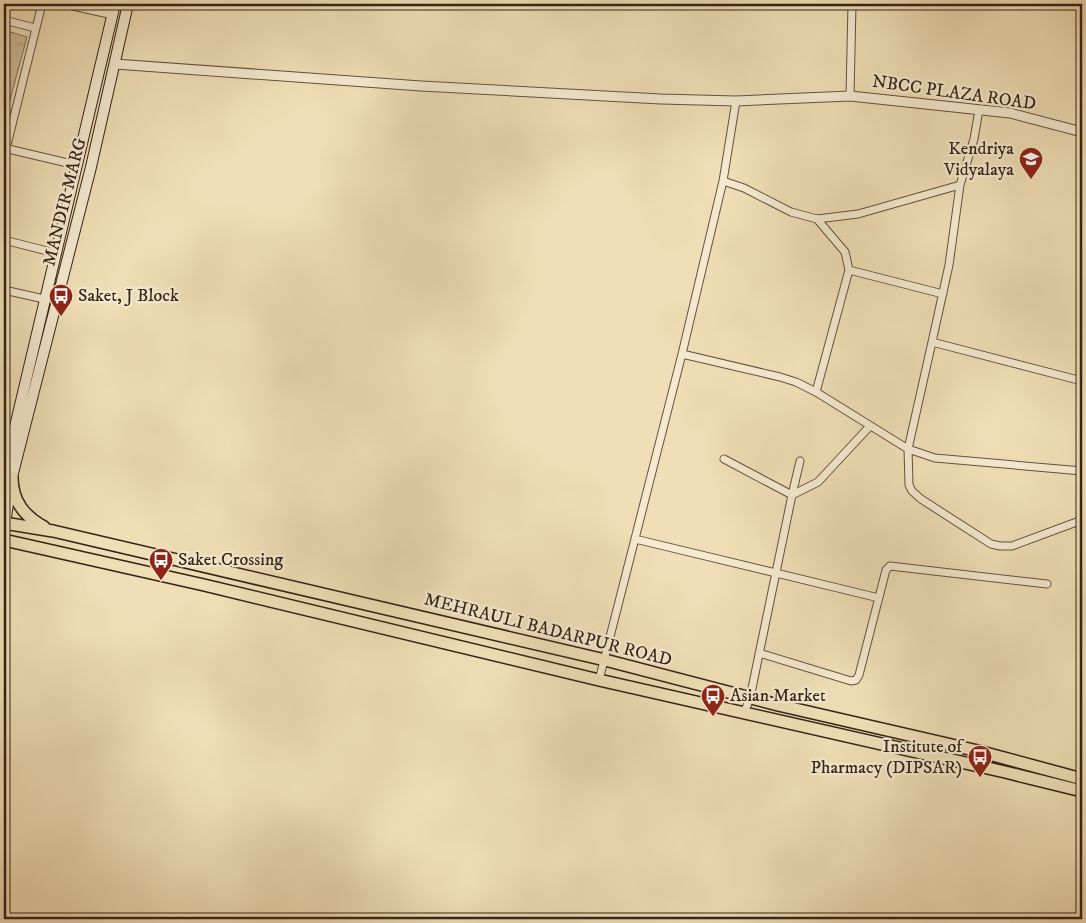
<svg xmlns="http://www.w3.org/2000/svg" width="1086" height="923" font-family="'IM FELL DW Pica',serif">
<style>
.grass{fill:url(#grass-tufts);stroke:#82705a}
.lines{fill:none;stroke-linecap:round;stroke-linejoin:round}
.minor-casing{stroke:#645140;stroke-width:9}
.tertiary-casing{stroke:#645140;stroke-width:11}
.secondary-casing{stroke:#352218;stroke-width:12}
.primary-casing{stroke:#352218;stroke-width:14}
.minor{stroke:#f5ead0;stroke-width:7}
.tertiary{stroke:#f5ead0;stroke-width:9}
.secondary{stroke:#f5ead0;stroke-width:10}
.primary{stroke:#f0dfb6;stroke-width:11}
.labels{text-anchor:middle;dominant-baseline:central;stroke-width:4.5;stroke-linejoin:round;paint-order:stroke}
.street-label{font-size:18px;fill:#352218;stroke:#f5ead0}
.poi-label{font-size:18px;fill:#352218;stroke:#f5ead0;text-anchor:start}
</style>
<defs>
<pattern id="grass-tufts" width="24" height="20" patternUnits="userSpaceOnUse" patternTransform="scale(1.25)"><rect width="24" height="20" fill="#d0bf9b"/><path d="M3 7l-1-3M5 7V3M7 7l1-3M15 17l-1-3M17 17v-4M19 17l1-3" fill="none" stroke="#b3a485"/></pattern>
</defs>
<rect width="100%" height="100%" fill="#f0dfb6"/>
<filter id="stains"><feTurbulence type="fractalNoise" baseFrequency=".004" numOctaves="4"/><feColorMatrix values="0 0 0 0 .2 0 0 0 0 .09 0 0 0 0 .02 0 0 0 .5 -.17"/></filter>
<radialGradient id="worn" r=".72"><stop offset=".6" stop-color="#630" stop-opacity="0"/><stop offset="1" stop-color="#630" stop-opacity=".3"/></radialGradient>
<path class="grass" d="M4,30L27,37L4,122Z"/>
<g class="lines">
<defs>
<path id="minor" d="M64,4L113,15
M4,20L35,28
M850,96L852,4
M4,148L76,165
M6,149L42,4
M723,181L744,188L791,212L817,219L858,214L960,185
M4,240L55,253
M849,270L943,294
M4,290L44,299
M932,342L949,265L960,185L974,139L979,110
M682,354L780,377L796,382L816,392L908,449L909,485L912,491L921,499L991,544L1000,546H1012L1082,520
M1082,381L932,342L908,449L935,458L1082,471
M816,392L849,270L845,252L817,219
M724,459L792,495L818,482L870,426
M635,539L879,598
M759,653L851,681L856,680L859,675L886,570L890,566L1047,584
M599,680L682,354L723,181L736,101
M744,713L750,698L792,495L800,461"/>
<path id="tertiary" d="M115,64L421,86L661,99L736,101L850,96L1010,113L1082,132"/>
<path id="secondary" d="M4,473L115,4
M5,524L12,477L91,167L128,4"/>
<path id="primary" d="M12,477C12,501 24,516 44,527
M4,523L53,531L605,660L778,705L978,751L1082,779
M4,540L204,585L599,680L1005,772L1082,791"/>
</defs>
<use href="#minor" class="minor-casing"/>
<use href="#tertiary" class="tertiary-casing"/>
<use href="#secondary" class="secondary-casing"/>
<use href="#primary" class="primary-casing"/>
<use href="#minor" class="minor"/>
<use href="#tertiary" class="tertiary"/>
<use href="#secondary" class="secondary"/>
<use href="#primary" class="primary"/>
</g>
<defs>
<symbol id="school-pin" viewBox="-11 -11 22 30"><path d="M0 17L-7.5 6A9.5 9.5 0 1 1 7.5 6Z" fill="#8f2418" stroke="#f5ead0"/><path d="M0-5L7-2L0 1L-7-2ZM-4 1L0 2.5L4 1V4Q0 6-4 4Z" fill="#fff"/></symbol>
<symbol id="bus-pin" viewBox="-11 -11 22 30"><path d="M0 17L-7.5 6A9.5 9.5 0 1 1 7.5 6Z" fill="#8f2418" stroke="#f5ead0"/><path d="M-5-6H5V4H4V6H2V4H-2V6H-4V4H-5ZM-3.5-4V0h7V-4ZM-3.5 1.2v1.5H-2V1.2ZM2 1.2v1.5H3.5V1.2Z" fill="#fff"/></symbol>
</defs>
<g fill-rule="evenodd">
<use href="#school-pin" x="1017" y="145" width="28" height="38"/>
<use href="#bus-pin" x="47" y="282" width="28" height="38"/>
<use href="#bus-pin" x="147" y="546" width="28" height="38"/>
<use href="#bus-pin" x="699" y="682" width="28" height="38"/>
<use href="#bus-pin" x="966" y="743" width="28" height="38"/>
</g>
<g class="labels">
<g class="street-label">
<text transform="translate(954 93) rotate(8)">NBCC PLAZA ROAD</text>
<text transform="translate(65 202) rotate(-76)">MANDIR MARG</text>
<text transform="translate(548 630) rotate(14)">MEHRAULI BADARPUR ROAD</text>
</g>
<g class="poi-label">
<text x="1014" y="149" text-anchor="end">Kendriya<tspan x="1014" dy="21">Vidyalaya</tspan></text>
<text x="78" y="296">Saket, J Block</text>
<text x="178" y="560">Saket Crossing</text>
<text x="730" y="696">Asian Market</text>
<text x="962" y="747" text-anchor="end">Institute of<tspan x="962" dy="21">Pharmacy (DIPSAR)</tspan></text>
</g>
</g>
<rect width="1086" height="923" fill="none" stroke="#f0dfb6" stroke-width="20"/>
<rect x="5" y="5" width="1076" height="913" fill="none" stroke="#352218" stroke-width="2.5"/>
<rect x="10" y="10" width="1066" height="903" fill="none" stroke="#352218"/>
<rect width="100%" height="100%" filter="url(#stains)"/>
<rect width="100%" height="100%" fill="url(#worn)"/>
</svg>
